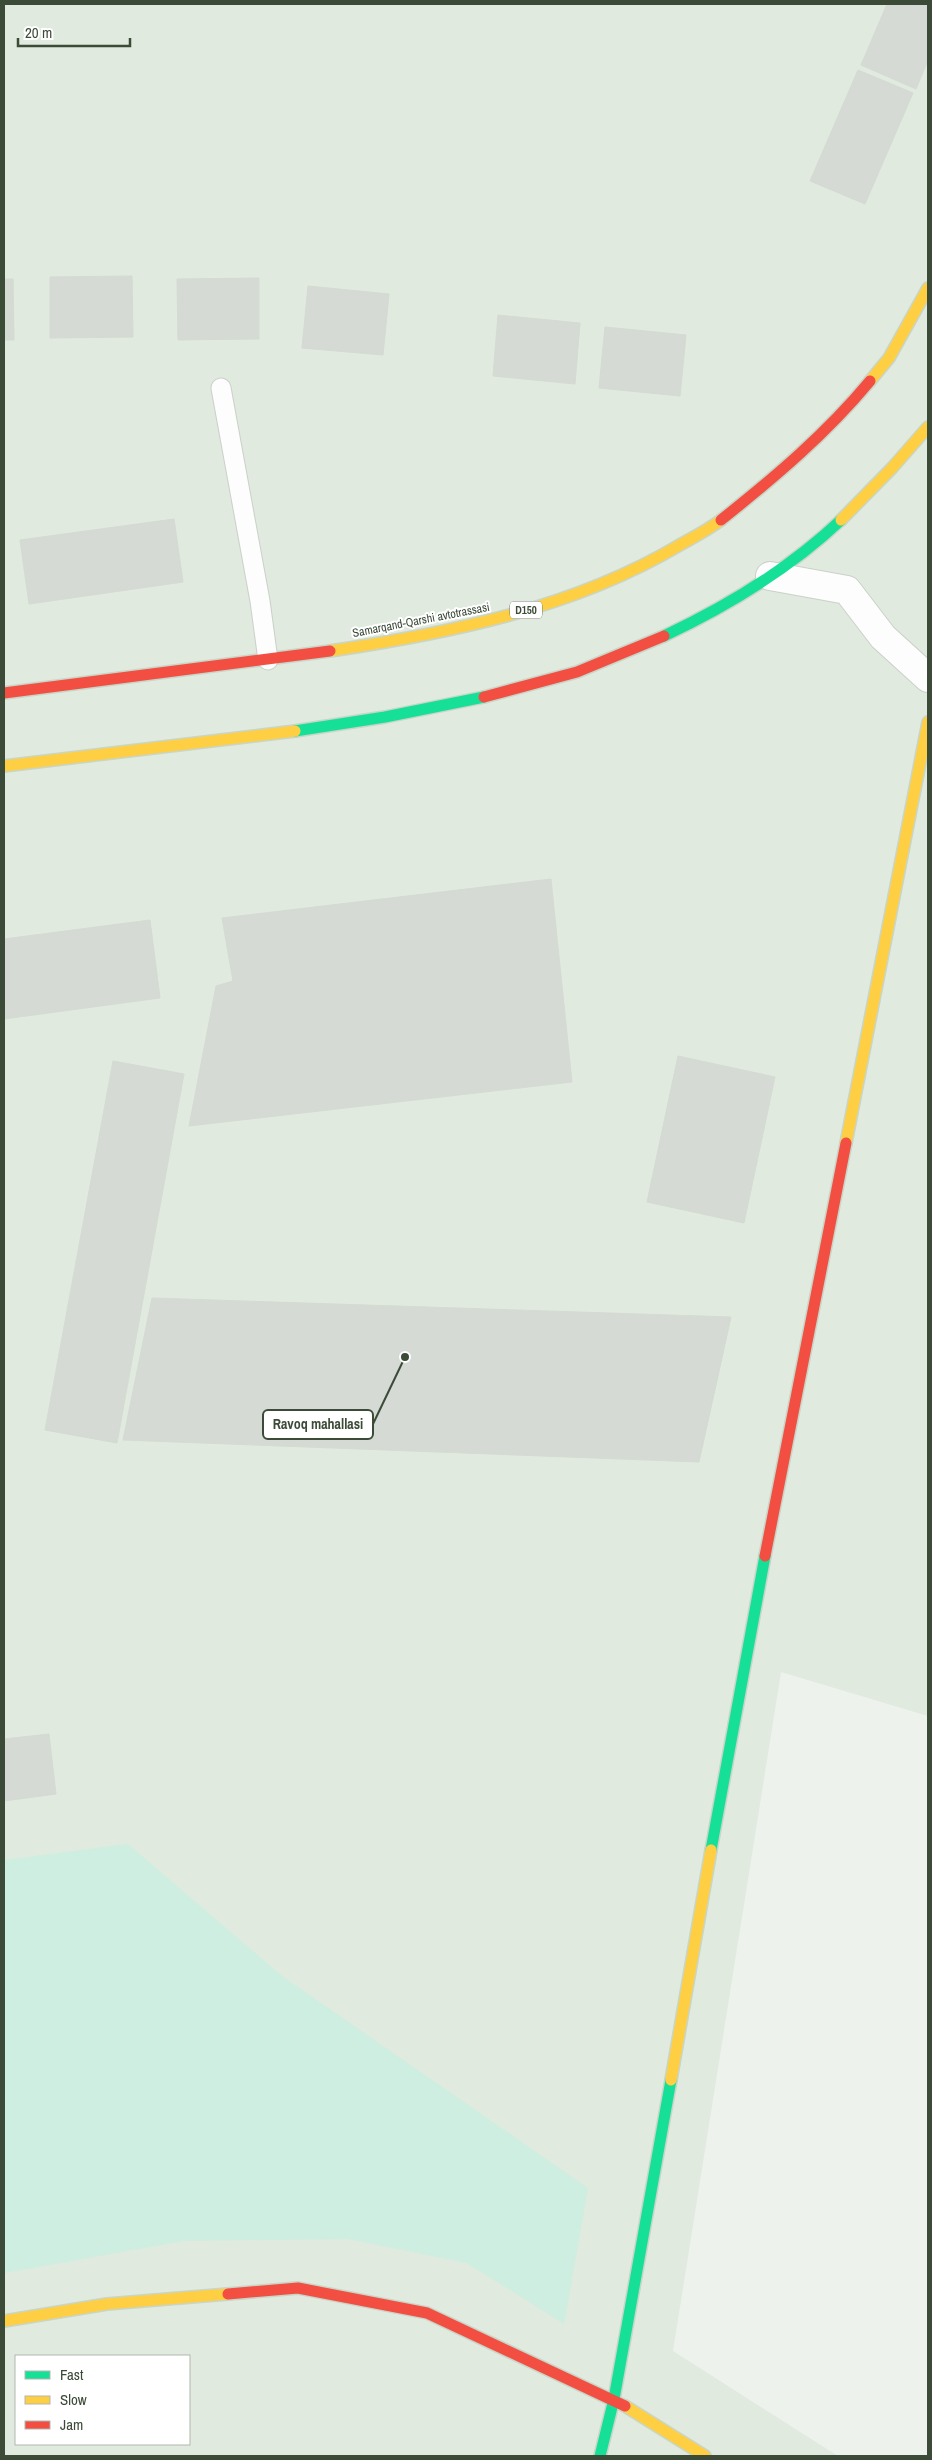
<svg xmlns="http://www.w3.org/2000/svg" width="932" height="2460" font-family="'Archivo Narrow',sans-serif">
<style>
.residential{fill:#e0eade;fill-rule:evenodd}
.green{fill:#cdeee0}
.building{fill:#d5dad4;stroke:#d4dbd2}
.lines{fill:none;stroke-linecap:round;stroke-linejoin:round}
.lane-casing{stroke:#cbd0ca;stroke-width:21}
.street-casing{stroke:#cbd0ca;stroke-width:30}
.fast-casing{stroke:#c8d5c7;stroke-width:14}
.slow-casing{stroke:#c8d5c7;stroke-width:14}
.jam-casing{stroke:#c8d5c7;stroke-width:14}
.lane{stroke:#fcfdfc;stroke-width:19}
.street{stroke:#fcfdfc;stroke-width:28}
.fast{stroke:#16e098;stroke-width:11}
.slow{stroke:#ffcf43;stroke-width:11}
.jam{stroke:#f24e42;stroke-width:11}
.labels{text-anchor:middle;dominant-baseline:central;stroke-width:4;stroke-linejoin:round;paint-order:stroke}
.shield{fill:#fff;stroke:#768074;stroke-width:1}
.shield-label{font-size:11px;font-weight:bold;fill:#3c4a38}
.street-label{font-size:12px;fill:#3c4a38;stroke:#fff}
.leader{fill:none;stroke:#3c4a38;stroke-width:2}
.callout-dot{fill:#3c4a38;stroke:#fff;stroke-width:2}
.callout{fill:#fff;stroke:#3c4a38;stroke-width:2}
.callout-label{font-size:14px;text-anchor:middle;font-weight:bold;fill:#3c4a38}
</style>
<rect width="100%" height="100%" fill="#edf2ed"/>
<path class="residential" d="M4,4H928V1716L781,1672L673,2351L838,2456H4ZM16,2356H189V2444H16Z"/>
<path class="green" d="M128,1844L282,1976L588,2188L564,2324L467,2263L348,2239L183,2241L4,2273V1860Z"/>
<path class="building" d="M887,4H928V60L916,89L861,65Z
M858,70L913,93L865,204L810,181Z
M132,276L133,337L50,338V277Z
M259,278V339L178,340L177,279Z
M4,279H13L14,340H4Z
M308,286L389,294L383,355L302,348Z
M498,315L580,323L575,384L493,376Z
M605,327L686,335L680,396L599,388Z
M174,519L183,582L29,604L20,540Z
M551,879L572,1082L189,1126L216,986L233,981L222,918Z
M150,920L160,998L4,1019V939Z
M678,1056L775,1077L744,1223L647,1202Z
M113,1061L184,1074L117,1443L45,1430Z
M152,1298L731,1317L699,1462L123,1440Z
M49,1734L56,1794L4,1801V1739Z"/>
<g class="lines">
<defs>
<path id="lane" d="M221,388L260,601L268,660"/>
<path id="street" d="M770,576L847,590L883,637L928,678"/>
<path id="fast" d="M664,636C728,606 789,569 841,520
M295,731L385,717L484,697
M711,1850L765,1556
M600,2456L614,2399L671,2080"/>
<path id="slow" d="M870,381L889,358L928,288
M841,520L892,468L928,427
M330,651C450,633 573,608 678,546C692,538 708,530 721,520
M4,766L295,731
M846,1143L928,722
M671,2080L711,1850
M4,2321L107,2304L228,2294
M625,2406L705,2456"/>
<path id="jam" d="M721,520C775,477 826,434 870,381
M4,693L330,651
M484,697L577,672L664,636
M765,1556L846,1143
M228,2294L298,2288L427,2313L625,2406"/>
</defs>
<use href="#lane" class="lane-casing"/>
<use href="#street" class="street-casing"/>
<use href="#fast" class="fast-casing"/>
<use href="#slow" class="slow-casing"/>
<use href="#jam" class="jam-casing"/>
<use href="#lane" class="lane"/>
<use href="#street" class="street"/>
<use href="#fast" class="fast"/>
<use href="#slow" class="slow"/>
<use href="#jam" class="jam"/>
</g>
<g class="labels">
<rect class="shield" x="510" y="601.5" width="32" height="17" rx="4"/>
<g class="shield-label">
<text x="526" y="610">D150</text>
</g>
<g class="street-label">
<text transform="translate(421 620) rotate(-11)">Samarqand-Qarshi avtotrassasi</text>
</g>
</g>
<path class="leader" d="M405 1357L373 1424"/>
<circle class="callout-dot" cx="405" cy="1357" r="5"/>
<rect class="callout" x="263" y="1410" width="110" height="29" rx="5"/>
<g class="callout-label">
<text x="318" y="1429">Ravoq mahallasi</text>
</g>
<rect width="932" height="2460" fill="none" stroke="#3c4a38" stroke-width="10"/>
<rect x="15" y="2355" width="175" height="90" fill="#ffffff" stroke="#b1b7af"/>
<rect x="25" y="2371" width="25" height="8" fill="#16e098" stroke="#b1b7af"/>
<text x="60" y="2380" font-size="15" fill="#3c4a38">Fast</text>
<rect x="25" y="2396" width="25" height="8" fill="#ffcf43" stroke="#b1b7af"/>
<text x="60" y="2405" font-size="15" fill="#3c4a38">Slow</text>
<rect x="25" y="2421" width="25" height="8" fill="#f24e42" stroke="#b1b7af"/>
<text x="60" y="2430" font-size="15" fill="#3c4a38">Jam</text>
<path d="M18 38v8h112v-8" fill="none" stroke="#3c4a38" stroke-width="2.5"/>
<text x="25" y="38" font-size="15" fill="#3c4a38" stroke="#ffffff" stroke-width="4" paint-order="stroke">20 m</text>
</svg>
